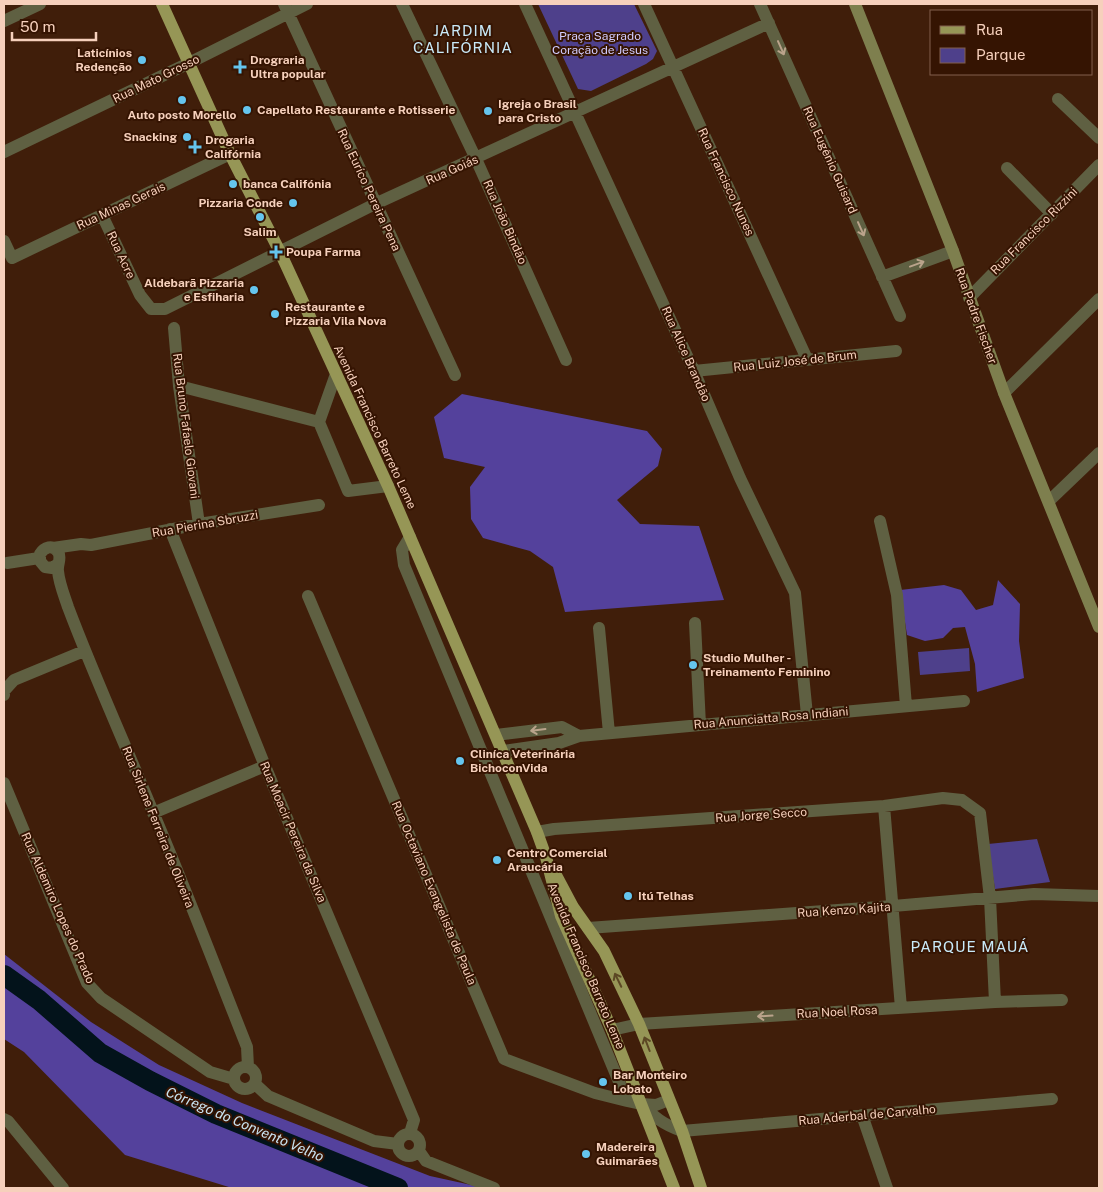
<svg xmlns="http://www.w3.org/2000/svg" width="1103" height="1192" font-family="'Public Sans',sans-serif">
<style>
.green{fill:#4e408b}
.forest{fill:#54419c}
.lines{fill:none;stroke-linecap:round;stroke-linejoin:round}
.river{stroke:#03131b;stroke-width:20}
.street{stroke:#5f6042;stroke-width:12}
.secondary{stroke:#7e7f4e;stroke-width:12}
.primary{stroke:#969656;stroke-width:12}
.oneway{stroke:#baa38b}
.oneway2{stroke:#5c4824}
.poi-dot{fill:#65c5ee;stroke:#351402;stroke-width:2}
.labels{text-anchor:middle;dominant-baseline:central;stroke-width:4;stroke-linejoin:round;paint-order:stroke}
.park-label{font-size:12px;fill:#d2cdff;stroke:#351402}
.poi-label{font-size:12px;font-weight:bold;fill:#f6d0bc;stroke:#351402;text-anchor:start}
.street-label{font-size:12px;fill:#f6d0bc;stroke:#351402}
.water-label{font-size:14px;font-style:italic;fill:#c9e4f2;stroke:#351402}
.quarter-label{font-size:15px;letter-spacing:1px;fill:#c8e9f8;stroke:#351402}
</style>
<rect width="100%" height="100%" fill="#401e0a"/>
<path class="green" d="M538,4H634L657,51L653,59L646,64L591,91L578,89Z
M969,648L970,671L920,675L918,652Z
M1037,839L1050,882L995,889L988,844Z"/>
<path class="forest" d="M462,394L647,431L662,449L658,466L617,500L640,524L699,526L724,600L565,612L553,567L530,551L483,538L471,519L470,487L485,467L444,458L434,417Z
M998,580L1020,604L1019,641L1024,678L977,692L975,664L965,627L953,628L943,638L925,641L907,635L900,590L944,585L961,590L976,610L993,605Z
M4,954L91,1022L159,1065L242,1103L430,1176L485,1188H232L125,1155L24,1052L4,1039Z"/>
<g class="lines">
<path class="river" d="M4,975L39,1000L100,1053L150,1081L216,1114L398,1188"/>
<path class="street" d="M284,4L455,375
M402,4L476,159L566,360
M525,4L694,371L740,478L795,593L807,715
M644,4L807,359
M760,4L900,316
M4,21L40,4
M1058,99L1099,138
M4,152L189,63L307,4
M1007,168L1052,214
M102,215L140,295L151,309H165L375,204L769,23
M4,241L12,258L230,154
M882,277L953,251
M969,298L1099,165
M174,328L179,386L199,524
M694,371L896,351
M336,374L319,422L348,491L388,486
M179,386L319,422
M1004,393L1099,299
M1049,501L1099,453
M880,521L897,595L906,706
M170,529L265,766L414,1120L410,1133
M410,537L402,550L404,565L627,1101
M53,548L81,544L91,545L199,524L319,505
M7,563L39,558
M58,564L52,568L45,567L40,561V554C44,547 53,544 58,552C62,558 57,564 58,571C59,583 64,595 68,607C94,676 125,744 153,812C186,890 216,969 247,1047L248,1067
M308,596L504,1059L595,1093L627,1101L641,1104L656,1105L669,1100
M695,623L700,725
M599,628L609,733
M4,695V691L14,680L84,651
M496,735L562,727L579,736
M503,751L559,743L579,736L964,701
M4,783L87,983L101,998L210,1072L234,1079
M884,806L901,1008
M153,813L265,766
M537,832L554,829L884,806L943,798L962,800L980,813L990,898L995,1002
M588,928L893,906L1034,894L1099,896
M612,1030L639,1024L995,1002L1062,1000
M234 1078a11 11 0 1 1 22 0a11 11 0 1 1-22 0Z
M255,1084L268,1096L374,1141L398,1144
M641,1104C654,1117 664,1125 682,1131L1052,1099
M862,1115L887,1188
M4,1119L8,1121L63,1188
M398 1145a11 11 0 1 1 22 0a11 11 0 1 1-22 0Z
M419,1151L426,1161L494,1188"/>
<path class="secondary" d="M855,4L953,251L1004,393L1099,627"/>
<path class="primary" d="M162,4L230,154L280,252L388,486L537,832L546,857L561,916L612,1030L674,1188
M556,875L573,907L604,951L639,1024L682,1131L701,1188"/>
</g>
<defs><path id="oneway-shaft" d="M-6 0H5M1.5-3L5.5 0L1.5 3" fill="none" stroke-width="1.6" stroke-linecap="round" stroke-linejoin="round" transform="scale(1.25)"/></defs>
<g class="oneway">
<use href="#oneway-shaft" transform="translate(781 48) rotate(66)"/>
<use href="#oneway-shaft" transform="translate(861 229) rotate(66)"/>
<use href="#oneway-shaft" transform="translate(917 264) rotate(-20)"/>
<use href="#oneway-shaft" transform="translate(538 730) rotate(173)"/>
<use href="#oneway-shaft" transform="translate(765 1016) rotate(177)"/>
</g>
<g class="oneway2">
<use href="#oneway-shaft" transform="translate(618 980) rotate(-116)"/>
<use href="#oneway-shaft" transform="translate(647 1044) rotate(-111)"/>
</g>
<g class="poi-dot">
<circle cx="142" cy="60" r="5"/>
<path d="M237.5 59.5h5v5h5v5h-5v5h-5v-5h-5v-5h5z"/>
<circle cx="182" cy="100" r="5"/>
<circle cx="247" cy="110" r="5"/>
<circle cx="488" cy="111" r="5"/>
<circle cx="187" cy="137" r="5"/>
<path d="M192.5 139.5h5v5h5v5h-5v5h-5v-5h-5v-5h5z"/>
<circle cx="233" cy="184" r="5"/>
<circle cx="293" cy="203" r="5"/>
<circle cx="260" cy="217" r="5"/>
<path d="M273.5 244.5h5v5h5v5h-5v5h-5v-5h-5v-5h5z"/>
<circle cx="254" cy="290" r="5"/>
<circle cx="275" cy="314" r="5"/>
<circle cx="693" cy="665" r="5"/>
<circle cx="460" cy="761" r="5"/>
<circle cx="497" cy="860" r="5"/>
<circle cx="628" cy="896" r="5"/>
<circle cx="603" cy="1082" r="5"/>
<circle cx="586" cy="1154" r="5"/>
</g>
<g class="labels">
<g class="park-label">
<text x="600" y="36">Praça Sagrado<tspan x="600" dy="14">Coração de Jesus</tspan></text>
</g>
<g class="poi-label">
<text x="132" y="53" text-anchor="end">Laticínios<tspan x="132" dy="14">Redenção</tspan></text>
<text x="250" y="60">Drograria<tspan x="250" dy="14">Ultra popular</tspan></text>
<text x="498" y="104">Igreja o Brasil<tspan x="498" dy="14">para Cristo</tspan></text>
<text x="257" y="110">Capellato Restaurante e Rotisserie</text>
<text x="182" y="115" text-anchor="middle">Auto posto Morello</text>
<text x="177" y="137" text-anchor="end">Snacking</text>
<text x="205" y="140">Drogaria<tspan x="205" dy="14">Califórnia</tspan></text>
<text x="243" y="184">banca Califónia</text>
<text x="283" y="203" text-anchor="end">Pizzaria Conde</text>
<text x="260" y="232" text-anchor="middle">Salim</text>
<text x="286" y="252">Poupa Farma</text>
<text x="244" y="283" text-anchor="end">Aldebarã Pizzaria<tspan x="244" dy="14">e Esfiharia</tspan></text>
<text x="285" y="307">Restaurante e<tspan x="285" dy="14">Pizzaria Vila Nova</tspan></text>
<text x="703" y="658">Studio Mulher -<tspan x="703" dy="14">Treinamento Feminino</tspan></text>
<text x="470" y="754">Cliníca Veterinária<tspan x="470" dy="14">BichoconVida</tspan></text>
<text x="507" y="853">Centro Comercial<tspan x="507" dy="14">Araucária</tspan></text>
<text x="638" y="896">Itú Telhas</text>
<text x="613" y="1075">Bar Monteiro<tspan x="613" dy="14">Lobato</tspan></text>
<text x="596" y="1147">Madereira<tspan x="596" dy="14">Guimarães</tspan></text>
</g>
<g class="street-label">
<text transform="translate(156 79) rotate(-26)">Rua Mato Grosso</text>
<text transform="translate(830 160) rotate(66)">Rua Eugênio Guisard</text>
<text transform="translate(452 170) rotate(-24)">Rua Goiás</text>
<text transform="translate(726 182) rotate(65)">Rua Francisco Nunes</text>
<text transform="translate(369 190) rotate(65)">Rua Euríco Pereira Pena</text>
<text transform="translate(121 206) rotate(-25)">Rua Minas Gerais</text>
<text transform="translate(505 222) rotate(66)">Rua João Bindão</text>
<text transform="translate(1034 231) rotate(-45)">Rua Francisco Rizzini</text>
<text transform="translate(121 255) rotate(65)">Rua Acre</text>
<text transform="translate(976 316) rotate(70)">Rua Padre Fischer</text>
<text transform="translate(686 354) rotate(66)">Rua Alice Brandão</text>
<text transform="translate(795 361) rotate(-6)">Rua Luiz José de Brum</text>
<text transform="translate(186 426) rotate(83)">Rua Bruno Fafaelo Giovani</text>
<text transform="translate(375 427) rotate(65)">Avenida Francisco Barreto Leme</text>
<text transform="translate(205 524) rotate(-10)">Rua Pierina Sbruzzi</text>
<text transform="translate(771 718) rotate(-5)">Rua Anunciatta Rosa Indiani</text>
<text transform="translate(761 815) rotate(-4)">Rua Jorge Secco</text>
<text transform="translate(158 827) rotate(68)">Rua Sirlene Ferreira de Oliveira</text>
<text transform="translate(293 832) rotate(67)">Rua Moacir Pereira da Silva</text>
<text transform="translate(434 893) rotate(67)">Rua Octaviano Evangelista de Paula</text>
<text transform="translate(58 908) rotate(66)">Rua Aldemiro Lopes do Prado</text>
<text transform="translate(844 910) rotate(-4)">Rua Kenzo Kajita</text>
<text transform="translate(586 966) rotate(67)">Avenida Francisco Barreto Leme</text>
<text transform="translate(837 1012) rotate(-3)">Rua Noel Rosa</text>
<text transform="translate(867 1115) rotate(-5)">Rua Aderbal de Carvalho</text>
</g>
<g class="water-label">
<text transform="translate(245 1124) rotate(23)">Córrego do Convento Velho</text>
</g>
<g class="quarter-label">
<text x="463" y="30">JARDIM<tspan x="463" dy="17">CALIFÓRNIA</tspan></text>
<text x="970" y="946">PARQUE MAUÁ</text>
</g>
</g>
<rect width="1103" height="1192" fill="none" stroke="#f6d0bc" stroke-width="10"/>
<rect x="930" y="10" width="162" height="65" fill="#351402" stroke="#825f4c"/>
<rect x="940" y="26" width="25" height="8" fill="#969656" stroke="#825f4c"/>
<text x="976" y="35" font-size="15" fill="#f6d0bc">Rua</text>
<rect x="940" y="48" width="25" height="15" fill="#4e408b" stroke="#825f4c"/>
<text x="976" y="60" font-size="15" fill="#f6d0bc">Parque</text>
<path d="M12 32v8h84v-8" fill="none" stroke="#f6d0bc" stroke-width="2.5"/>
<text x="20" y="32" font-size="15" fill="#f6d0bc" stroke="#351402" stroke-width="4" paint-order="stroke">50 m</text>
</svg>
